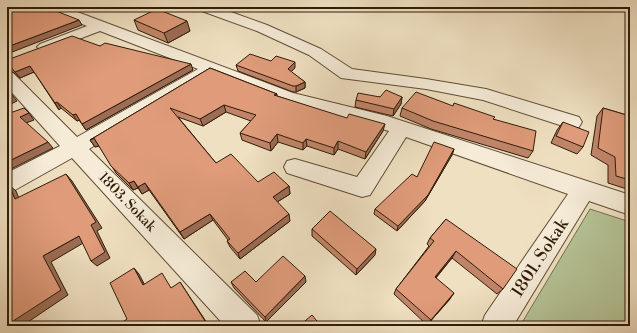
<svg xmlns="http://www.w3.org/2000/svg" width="637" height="333" font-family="'Libre Bodoni',serif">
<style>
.green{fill:#b5c396;stroke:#72704f}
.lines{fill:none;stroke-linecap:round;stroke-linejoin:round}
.minor-casing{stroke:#5f4d36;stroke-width:2}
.minor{fill:#f5ebd7;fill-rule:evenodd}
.wall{fill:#c08569;stroke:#2f1c08}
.shaded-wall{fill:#9c6c55;stroke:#2f1c08}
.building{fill:#df9b7a;stroke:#2f1c08}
.labels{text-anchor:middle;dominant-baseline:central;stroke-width:3;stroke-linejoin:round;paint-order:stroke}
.street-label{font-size:14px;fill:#2f1c08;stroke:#f5ebd7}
.near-street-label{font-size:17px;fill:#2f1c08;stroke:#f5ebd7}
</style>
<rect width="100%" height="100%" fill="#efe0c1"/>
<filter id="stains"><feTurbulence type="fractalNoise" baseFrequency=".005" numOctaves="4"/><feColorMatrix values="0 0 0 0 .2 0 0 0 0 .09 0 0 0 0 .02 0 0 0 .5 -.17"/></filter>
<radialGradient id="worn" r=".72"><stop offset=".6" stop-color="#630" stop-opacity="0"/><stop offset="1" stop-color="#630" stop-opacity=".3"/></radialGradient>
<path class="green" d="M590,209L630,222V326H520Z"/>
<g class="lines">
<defs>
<path id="minor" d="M45,7H64L293,93L387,116L630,195V215L589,201L513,326H481L485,315L568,194L406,137L370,195L362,197L287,173L284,167L287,161L295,159L357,177L389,131L281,101L212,74L89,149L257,315L261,326H225L72,158L15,190L7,193V173L60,146L7,87V72L13,73L77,137L198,69L100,31L50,50H40L37,47L40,44L87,26L47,10Z
M197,7H217L267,25L321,49L352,69L426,79L486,89L579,117L582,122L579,127L572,129L483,100L426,89L341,78L309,55L257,31L199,10Z"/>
</defs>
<use href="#minor" class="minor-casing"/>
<use href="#minor" class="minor"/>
</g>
<path class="wall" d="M134,20L190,31L168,43L138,30Z
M100,46L193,70L86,130L79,120L77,121L61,108L59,110L34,72L20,78L13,72L7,71V60Z
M236,65L295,68L291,72L305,82V88L296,92H293L238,71Z
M210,68L277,94V96L383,131L365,159L338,149L334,155L307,146L303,150L278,142L271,151L242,140L240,133L251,121L226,112L203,126L178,117L216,163L258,182L289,186L290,194L277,202L290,221L240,259L230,247L227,241L228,240L213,220L184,239L149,190L142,194L138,188L133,190L116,173L99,146L95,147L90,140Z
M380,97H402L401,104L393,116L355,107L356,100Z
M402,108L494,119L533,151L528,158L431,129L400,116Z
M603,108L630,116V190L608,183V165L591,155L597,116Z
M563,122L583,147L577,154L551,143L557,130Z
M454,149L452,155L425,201L397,231L374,214L375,209Z
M446,219L503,289L497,294L452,258L436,278L450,299L427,325L394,294L396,289L429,246L427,244L430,238Z
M312,229L375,255L356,275L312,236Z
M231,282H306L266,322L234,288Z"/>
<path class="shaded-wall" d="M79,20L82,25L7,54V47Z
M187,21L190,31L168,43L164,33Z
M295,62V68L288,75V69Z
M191,64L193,70L86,130L82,124Z
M30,66L34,72L20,78L15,72Z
M305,82V88L296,92V86Z
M12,95L17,101L7,106V97Z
M402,97L401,104L393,116L394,109Z
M57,102L61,108L59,110L55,103Z
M224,105L226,112L203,126L200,119Z
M29,113L34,120L26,123L20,117Z
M76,114L80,120L77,121L73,115Z
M385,124L383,131L365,159L366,152Z
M277,134L278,142L271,151L270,143Z
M94,138L99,146L95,147L90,140Z
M306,139L307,146L303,150V143Z
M338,141V149L334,155V148Z
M48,142L53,148L7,171V162Z
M454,149L452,155L425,201L397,231L398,226Z
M66,174L72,181L102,228L97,231L110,258L97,266L91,261Z
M134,181L138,188L133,190L129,183Z
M145,183L149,190L142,194L138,187Z
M9,185L16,191L22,206L15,199Z
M289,186L290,194L274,204L273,197Z
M210,214L213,220L184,239L180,232Z
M289,214L290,221L240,259L238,253Z
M79,236L85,242L51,262L68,295L22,326H7L43,256Z
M376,249L375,255L356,275L357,269Z
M456,251L452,258L431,283L435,277Z
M134,268L139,274L148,291L143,285Z
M305,276L306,282L266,322L265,317Z
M180,282L209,326H198Z
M454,293L450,299L427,325L431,320Z"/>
<path class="building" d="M7,7H46L79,20L7,47Z
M157,9L187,21L164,33L134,20Z
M72,36L100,46L105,43L191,64L82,124L76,114L73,115L57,102L55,103L30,66L15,72L9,65H7V60Z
M250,54L271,61L276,56L295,62L288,69L305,82L296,86H293L236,65Z
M210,68L277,94L274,95L347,118L349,114L385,124L366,152L338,141L334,148L306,139L303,143L277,134L270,143L240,133L256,115L224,105L200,119L170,108L216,163L231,154L258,182L274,172L289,186L273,197L289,214L238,253L227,241L230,239L210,214L180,232L145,183L138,187L134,181L129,183L111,166L94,138L90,140Z
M7,89L12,95L7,97Z
M386,90L402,97L394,109L356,100L358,93L380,97Z
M416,92L453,106L454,103L495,117L493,119L536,131L533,151L433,121L402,108Z
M24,108L29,113L20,117L48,142L7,162V114Z
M603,108L630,116V180L616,176L615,157L598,148Z
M563,122L589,132L583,147L556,136Z
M434,142L454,149L428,195L398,226L375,209L412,174L417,177Z
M66,174L96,222L91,225L105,252L91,261L79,236L43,256L61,290L7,325V185H9L15,199Z
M330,211L376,249L357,269L312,229Z
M446,219L517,269L503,289L456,251L435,277L454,293L431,320L396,289L434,241L430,238Z
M283,256L305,276L265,317L231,282L245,271L256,282Z
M134,268L143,285L162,273L171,288L180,282L205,321L198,326H117L127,319L110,283Z
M312,315L321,326H299Z"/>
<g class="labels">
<g class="street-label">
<text transform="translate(127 202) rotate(46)">1803. Sokak</text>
</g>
<g class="near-street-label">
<text transform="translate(540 258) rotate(-57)">1801. Sokak</text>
</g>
</g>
<rect width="637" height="333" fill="none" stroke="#efe0c1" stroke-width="24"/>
<rect x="8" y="8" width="621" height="317" fill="none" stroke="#2f1c08" stroke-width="2"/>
<rect x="12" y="12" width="613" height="309" fill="none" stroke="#2f1c08"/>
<rect width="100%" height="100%" filter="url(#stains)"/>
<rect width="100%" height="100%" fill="url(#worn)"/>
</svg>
